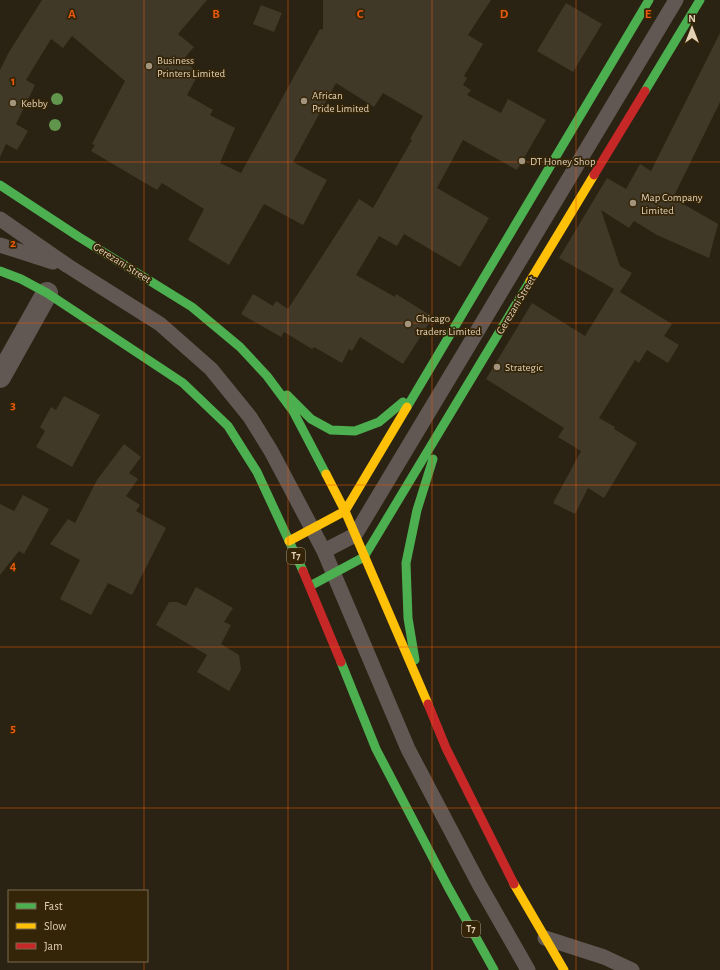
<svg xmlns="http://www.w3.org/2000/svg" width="720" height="970" font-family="'Alegreya Sans',sans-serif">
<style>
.building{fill:#413928}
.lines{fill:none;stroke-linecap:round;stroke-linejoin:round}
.lane{stroke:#625853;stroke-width:15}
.street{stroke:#625853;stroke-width:22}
.fast{stroke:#4caf50;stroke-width:9}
.slow{stroke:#ffc107;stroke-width:9}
.jam{stroke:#c62828;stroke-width:9}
.tree{fill:#61944c}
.grid{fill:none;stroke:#e8590c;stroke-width:1;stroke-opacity:0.55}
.poi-dot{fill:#a2947d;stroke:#352508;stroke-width:1.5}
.labels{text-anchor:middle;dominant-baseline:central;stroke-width:3.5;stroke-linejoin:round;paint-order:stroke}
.shield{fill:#352508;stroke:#ae9d82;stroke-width:1}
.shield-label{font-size:10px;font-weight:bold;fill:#e2d1b6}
.poi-label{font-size:11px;fill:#e2d1b6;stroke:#352508;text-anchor:start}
.street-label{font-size:11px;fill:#e2d1b6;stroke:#352508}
.grid-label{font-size:13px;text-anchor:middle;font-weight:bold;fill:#e8590c;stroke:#352508;stroke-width:3.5;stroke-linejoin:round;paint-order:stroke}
</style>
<rect width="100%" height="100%" fill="#2a2212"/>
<path class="building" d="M42,0H207L178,34L194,47L183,60L199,73L187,95L213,110L210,115L235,128L220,163L241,173L320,29L323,30V0H491L468,35L483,44L464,76L467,78L463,85L471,90L467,95L501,113L508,99L546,120L517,170L463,140L437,188L489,218L460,267L404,234L397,246L379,236L356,275L395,297L396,294L433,317L403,364L360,337L352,351L349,349L342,363L314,347L312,349L284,332L281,337L241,314L253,294L273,306L276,301L288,309L359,199L373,208L412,140L410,139L423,116L383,93L374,107L336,83L293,162L327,180L303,225L264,204L229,265L188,240L204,209L162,183L157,190L91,151L95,145L92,144L125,81L72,36L63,48L51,39L26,80L35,85L16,124L28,131L17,150L6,144L0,157V70L9,52Z
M566,3L602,24L573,72L537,51Z
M261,5L282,13L274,32L253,24Z
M720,33V102L673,198L718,224L709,258L657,235L634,221L629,228L601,210L620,266L632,273L620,292L672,324L664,336L679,345L668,363L647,350L639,363L635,360L599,418L615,427L614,429L637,443L604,498L588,488L575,514L553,503L581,451L558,437L564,428L486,379L532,303L585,336L614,289L559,258L607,178L626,189L640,164L651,171Z
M64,396L100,415L72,467L36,447L45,431L40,427L51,407L56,410Z
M124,444L141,457L129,473L138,479L126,496L140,505L136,511L166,528L132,595L108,583L91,615L60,599L80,560L50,544L68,519L75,523L97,480Z
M23,495L49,509L24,554L19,551L0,575V504L14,511Z
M196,587L233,608L224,622L231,625L221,644L239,655L241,670L229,691L197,672L207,655L156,625L169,602H177L186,606Z"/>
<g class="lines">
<path class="lane" d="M0,219L68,266L160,324L211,369L250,417L271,451L324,551L408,749L479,884L528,970
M0,245L53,262
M324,551L355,535L676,0
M545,938L604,957L632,970"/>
<path class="street" d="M0,377L47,293"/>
<path class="fast" d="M645,91L700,0
M0,185L79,237L192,307L240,347L267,376L293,411L326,474
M0,271L21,279L47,293L183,383L228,426L257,472L303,571
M287,395L311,419L331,430L355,431L379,422L403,402
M407,407L649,0
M310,586L364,557L530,281
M415,660L408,618L406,563L417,510L433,459
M341,662L376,749L448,887L494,970"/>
<path class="slow" d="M530,281L594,175
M326,474L345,511L428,704
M289,541L345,511L407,407
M514,884L564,970"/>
<path class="jam" d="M594,175L645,91
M303,571L341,662
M428,704L446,748L514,884"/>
</g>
<g class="tree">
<circle cx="57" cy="99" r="6"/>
<circle cx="55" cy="125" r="6"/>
</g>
<path class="grid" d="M144,0V891M288,0V970M432,0V970M576,0V970M0,162H720M0,323H720M0,485H720M0,647H720M0,808H720M144,961V970"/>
<g class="poi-dot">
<circle cx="149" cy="66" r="4"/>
<circle cx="304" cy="101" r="4"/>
<circle cx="13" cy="103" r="4"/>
<circle cx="522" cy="161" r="4"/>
<circle cx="633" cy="203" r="4"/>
<circle cx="408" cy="324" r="4"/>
<circle cx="497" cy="367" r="4"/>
</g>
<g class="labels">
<g class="shield">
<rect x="287" y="548" width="18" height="16" rx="3"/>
<rect x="462" y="921" width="18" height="16" rx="3"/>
</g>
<g class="shield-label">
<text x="296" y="556">T7</text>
<text x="471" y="929">T7</text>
</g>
<g class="poi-label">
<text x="157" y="60">Business<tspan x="157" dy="13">Printers Limited</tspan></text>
<text x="312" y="95">African<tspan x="312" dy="13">Pride Limited</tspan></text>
<text x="21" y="103">Kebby</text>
<text x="530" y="161">DT Honey Shop</text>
<text x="641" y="197">Map Company<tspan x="641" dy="13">Limited</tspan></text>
<text x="416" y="318">Chicago<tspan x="416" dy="13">traders Limited</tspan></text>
<text x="505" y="367">Strategic</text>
</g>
<g class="street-label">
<text transform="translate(122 263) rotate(32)">Gerezani Street</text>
<text transform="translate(516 305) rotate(-59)">Gerezani Street</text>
</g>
</g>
<g class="grid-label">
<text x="72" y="18">A</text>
<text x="216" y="18">B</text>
<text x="360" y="18">C</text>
<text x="504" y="18">D</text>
<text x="648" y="18">E</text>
<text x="13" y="85">1</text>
<text x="13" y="247">2</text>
<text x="13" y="409">3</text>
<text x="13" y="570">4</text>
<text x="13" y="732">5</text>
</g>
<rect x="8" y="890" width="140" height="72" fill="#352508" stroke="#7a6a4e"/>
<rect x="16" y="903" width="20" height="6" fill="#4caf50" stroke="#7a6a4e"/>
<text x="44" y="910" font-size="12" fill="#e2d1b6">Fast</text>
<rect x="16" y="923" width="20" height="6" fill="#ffc107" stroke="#7a6a4e"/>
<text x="44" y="930" font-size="12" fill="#e2d1b6">Slow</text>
<rect x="16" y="943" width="20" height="6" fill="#c62828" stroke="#7a6a4e"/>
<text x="44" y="950" font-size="12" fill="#e2d1b6">Jam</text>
<g transform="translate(692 28)" stroke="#352508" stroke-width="3" paint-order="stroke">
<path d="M0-3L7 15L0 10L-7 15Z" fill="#e2d1b6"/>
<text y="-6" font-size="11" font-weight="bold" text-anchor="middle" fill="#e2d1b6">N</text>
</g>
</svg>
